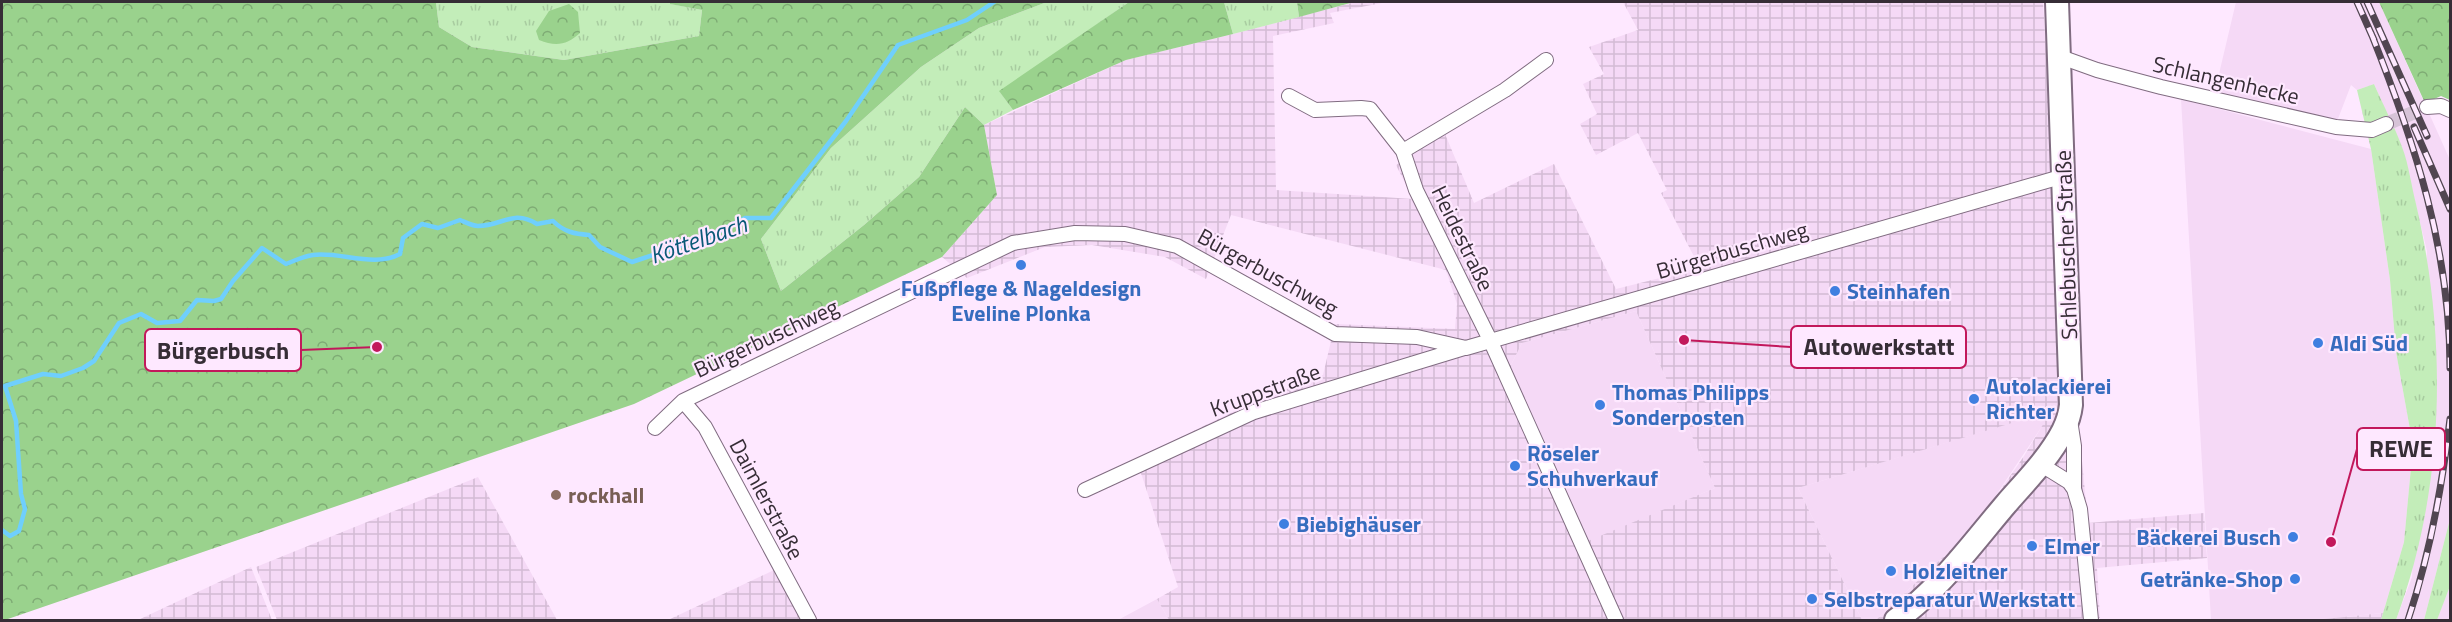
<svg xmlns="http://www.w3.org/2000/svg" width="2452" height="622" font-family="'Titillium Web',sans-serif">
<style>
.built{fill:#f5d9f6}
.industrial{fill:url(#industrial-grid);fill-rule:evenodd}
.grass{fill:url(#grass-tufts)}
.forest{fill:url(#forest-crowns)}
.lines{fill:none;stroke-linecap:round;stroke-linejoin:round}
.stream{stroke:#6fcffd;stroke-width:4.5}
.minor-tunnel{stroke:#d6c3d7;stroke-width:14;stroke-dasharray:14 7;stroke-linecap:butt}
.minor-casing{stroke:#806c81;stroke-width:16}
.primary-casing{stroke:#806c81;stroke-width:26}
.minor{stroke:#fff;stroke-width:14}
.primary{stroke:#fff;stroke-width:22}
.rail-casing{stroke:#514651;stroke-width:7}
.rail{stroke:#fee8ff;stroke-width:4.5;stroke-dasharray:14;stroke-linecap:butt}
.shop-dot{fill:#3f7fe0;stroke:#fee8ff;stroke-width:2}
.education-dot{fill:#8d6e63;stroke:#fee8ff;stroke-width:2}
.labels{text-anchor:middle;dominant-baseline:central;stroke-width:4.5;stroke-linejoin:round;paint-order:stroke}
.street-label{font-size:22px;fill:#362d36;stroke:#fee8ff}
.shop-label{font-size:22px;font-weight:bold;fill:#366cbe;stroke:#fee8ff;text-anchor:start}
.education-label{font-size:22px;font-weight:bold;fill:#785e54;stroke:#fee8ff;text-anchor:start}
.water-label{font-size:24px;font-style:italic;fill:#095977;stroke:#fee8ff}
.leader{fill:none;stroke:#c2185b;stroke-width:2}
.callout-dot{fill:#c2185b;stroke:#fee8ff;stroke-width:2}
.callout{fill:#fee8ff;stroke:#c2185b;stroke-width:2}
.callout-label{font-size:24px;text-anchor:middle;font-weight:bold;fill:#362d36}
</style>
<defs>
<pattern id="industrial-grid" width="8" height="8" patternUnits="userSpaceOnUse" patternTransform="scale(1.5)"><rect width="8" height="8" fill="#f5d9f6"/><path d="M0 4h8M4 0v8" fill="none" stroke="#d3bbd4"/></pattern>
<pattern id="grass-tufts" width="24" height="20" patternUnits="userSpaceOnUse" patternTransform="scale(1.5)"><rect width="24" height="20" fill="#c3edb9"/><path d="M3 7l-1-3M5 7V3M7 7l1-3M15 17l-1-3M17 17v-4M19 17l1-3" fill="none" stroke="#a8cca0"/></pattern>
<pattern id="forest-crowns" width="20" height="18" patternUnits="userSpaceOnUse" patternTransform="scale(1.5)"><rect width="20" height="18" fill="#9ad28d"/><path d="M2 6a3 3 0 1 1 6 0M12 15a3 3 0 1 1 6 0" fill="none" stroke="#7eab74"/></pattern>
</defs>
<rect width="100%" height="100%" fill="#fee8ff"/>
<path class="built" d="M2236,2H2379L2450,160V519L2424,620H2396L2412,577L2427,251L2402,148L2374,84L2357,90L2351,85L2336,124L2214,95Z
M2181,99L2371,149L2390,280L2396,352L2413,446L2404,542L2383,613L2314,620H2211Z
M1636,311L1715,488L1588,542L1513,382L1511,365L1522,343Z
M2053,410L1974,528L1877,619L1862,620L1798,488Z
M2450,586V620H2437L2441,608Z
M1157,599L1169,620H1118Z"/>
<path class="industrial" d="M1355,2H1387L1330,13L1334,23L1273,36L1276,190L1413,199L1396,165L1445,134L1474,203L1554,164L1616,289L1700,268L1661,193L1667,190L1638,133L1596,155L1580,124L1597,114L1583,84L1604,74L1589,47L1638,30L1623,2H2043L2053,161L2088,523L2204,513L2207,558L2097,568L2100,618L2045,620H1876L1974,528L2024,456L2051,411L1798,488L1862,620H1169L1157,599L1178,587L1142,476L1134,460L1261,398L1323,375L1335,324L1455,329L1457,304L1446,270L1231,215L1206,279L1165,257L1092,245L1045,247L967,278L942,257L997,195L984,125L1126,60L1233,34ZM1636,311L1715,488L1588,541L1513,382L1511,365L1522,343Z
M478,477L557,620H277L256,567Z
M787,564L817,620H668Z
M251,567L272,620H138Z
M2383,613L2381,620H2314Z"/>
<path class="grass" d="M436,2H670L671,4L702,10L699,36L564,60L472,47L439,27Z
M1047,2H1129L1000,92L1013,110L984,125L965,107L919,177L864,225L781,291L761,239L831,148L921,67L979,28Z
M1224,2H1297L1299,17L1233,34Z
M2374,84C2383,105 2394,125 2402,147C2409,165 2411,185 2416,204C2448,341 2445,488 2396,620H2381L2404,542L2413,446L2396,352L2390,280L2371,149L2357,90Z
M2450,519V586L2437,620H2424Z"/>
<path class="forest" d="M2,2H436L439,27L472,47L564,60L699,36L702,10L670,4V2H1047L979,28L921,67L831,148L761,239L781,291L864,225L919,177L965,107L984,125L997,195L942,257L634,404L5,620H2Z
M1129,2H1224L1233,34L1126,60L1013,110L999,91Z
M1297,2H1354L1299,17Z
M2379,2H2450V100L2441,96L2425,103Z
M569,4L578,12L580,33C567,45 556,47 539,40L536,31L549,11Z"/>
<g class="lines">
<path class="stream" d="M2,530L10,536L19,531L25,509L21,494L16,421L5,386L43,374L61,376L83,368L94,361L119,323L141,314L157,323L180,321L197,300L214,301L221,299L233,281L262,248L286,264C294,261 304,256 313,255C339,251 374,268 400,254L403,238L422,224L438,228L460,220C465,222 472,226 478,226C502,226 513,209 537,224L553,221C564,232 575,234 589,235L600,247L632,262L710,236L745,218H771L846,121L898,45L967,20L994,2"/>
<path class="minor-tunnel" d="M2386,124L2427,107"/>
<defs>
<path id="minor" d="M2058,56L2097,70L2161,87L2336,127L2372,130L2386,124
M1546,60L1505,90L1403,151L1416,190L1491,342L1616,620
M1289,96L1315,110L1361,108L1370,109L1403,151
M2427,107L2441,106L2450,110
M683,401L705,427L809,620
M2070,420L2074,446V489L2080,509L2091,620
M655,428L683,401L1013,243L1075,233L1125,234L1177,246L1335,334L1417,337L1466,348L2064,176
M2040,464L2069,482L2074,489
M1085,490L1254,412L1464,348"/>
<path id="primary" d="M1896,620C1939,590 1972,544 2006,504C2026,481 2049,458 2063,431C2067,423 2070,414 2071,405L2057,2"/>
</defs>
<use href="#minor" class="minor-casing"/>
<use href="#primary" class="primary-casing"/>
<use href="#minor" class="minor"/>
<use href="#primary" class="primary"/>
<defs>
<path id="rail" d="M2357,2L2374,40
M2367,2L2427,136
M2371,33C2415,143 2450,249 2450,368
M2414,127L2450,209
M2408,620C2430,554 2442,488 2450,419"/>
</defs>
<use href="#rail" class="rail-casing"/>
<use href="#rail" class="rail"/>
</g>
<g class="shop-dot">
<circle cx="1021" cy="265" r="6"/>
<circle cx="1835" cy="291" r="6"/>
<circle cx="2318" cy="343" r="6"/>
<circle cx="1974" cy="399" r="6"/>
<circle cx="1600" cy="405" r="6"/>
<circle cx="1515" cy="466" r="6"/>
<circle cx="1284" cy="524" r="6"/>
<circle cx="2293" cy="537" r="6"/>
<circle cx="2032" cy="546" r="6"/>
<circle cx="1891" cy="571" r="6"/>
<circle cx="2295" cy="579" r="6"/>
<circle cx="1812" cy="599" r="6"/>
</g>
<circle class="education-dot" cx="556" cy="495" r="6"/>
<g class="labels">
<g class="street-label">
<text transform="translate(2226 80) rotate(13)">Schlangenhecke</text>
<text transform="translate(1463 238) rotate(64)">Heidestraße</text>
<text transform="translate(2066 245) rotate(-92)">Schlebuscher Straße</text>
<text transform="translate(1732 250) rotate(-16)">Bürgerbuschweg</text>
<text transform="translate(1268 272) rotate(29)">Bürgerbuschweg</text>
<text transform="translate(766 338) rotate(-25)">Bürgerbuschweg</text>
<text transform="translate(1265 390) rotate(-20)">Kruppstraße</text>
<text transform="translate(767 499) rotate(62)">Daimlerstraße</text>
</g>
<g class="shop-label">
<text x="1021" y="288" text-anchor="middle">Fußpflege &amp; Nageldesign<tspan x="1021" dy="25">Eveline Plonka</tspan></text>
<text x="1847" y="291">Steinhafen</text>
<text x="2330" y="343">Aldi Süd</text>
<text x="1986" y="386">Autolackierei<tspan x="1986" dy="25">Richter</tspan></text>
<text x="1612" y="392">Thomas Philipps<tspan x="1612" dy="25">Sonderposten</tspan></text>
<text x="1527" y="453">Röseler<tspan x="1527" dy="25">Schuhverkauf</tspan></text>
<text x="1296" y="524">Biebighäuser</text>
<text x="2281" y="537" text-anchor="end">Bäckerei Busch</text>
<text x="2044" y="546">Elmer</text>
<text x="1903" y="571">Holzleitner</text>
<text x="2283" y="579" text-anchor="end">Getränke-Shop</text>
<text x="1824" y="599">Selbstreparatur Werkstatt</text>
</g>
<g class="education-label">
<text x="568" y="495">rockhall</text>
</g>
<g class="water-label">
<text transform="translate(698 239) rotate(-19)">Köttelbach</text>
</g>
</g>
<path class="leader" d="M1684 340L1791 347M377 347L301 350M2331 542L2357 449"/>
<g class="callout-dot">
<circle cx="1684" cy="340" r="6"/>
<circle cx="377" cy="347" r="6"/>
<circle cx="2331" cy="542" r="6"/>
</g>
<g class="callout">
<rect x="1791" y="326" width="175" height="42" rx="6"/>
<rect x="145" y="329" width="156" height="42" rx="6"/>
<rect x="2357" y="428" width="88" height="42" rx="6"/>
</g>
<g class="callout-label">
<text x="1879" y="355">Autowerkstatt</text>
<text x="223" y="359">Bürgerbusch</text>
<text x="2401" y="457">REWE</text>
</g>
<rect width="2452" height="622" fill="none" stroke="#362d36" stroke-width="6"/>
</svg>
